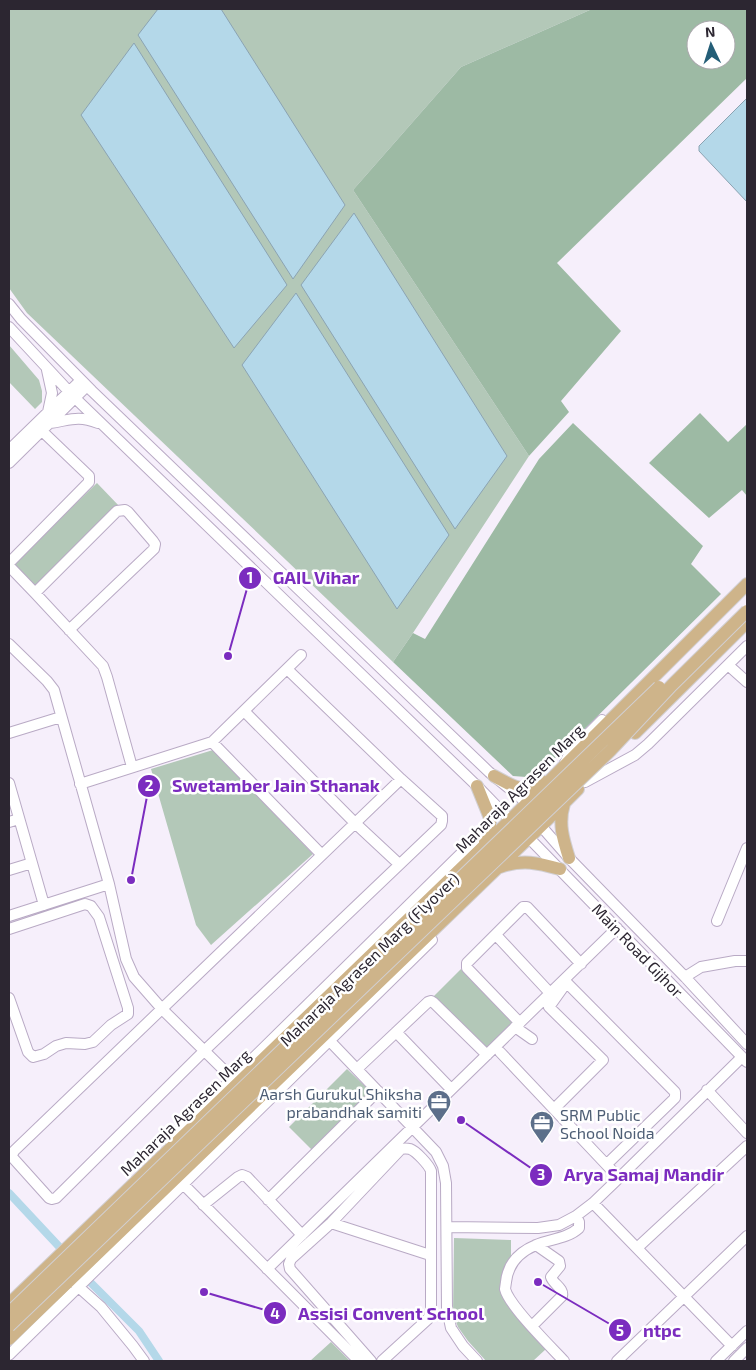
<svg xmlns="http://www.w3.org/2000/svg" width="756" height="1370" font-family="'Exo 2',sans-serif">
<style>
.green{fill:#b3c8b8}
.forest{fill:#9dbaa4;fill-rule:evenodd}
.water{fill:#b4d8e9;stroke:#8ba3b2}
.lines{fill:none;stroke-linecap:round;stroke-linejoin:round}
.canal{stroke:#b4d8e9;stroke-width:8}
.minor-casing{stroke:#b9aac5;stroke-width:12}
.major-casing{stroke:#d1cfd2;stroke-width:14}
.minor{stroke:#fff;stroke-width:10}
.major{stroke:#ceb48a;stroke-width:12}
.major-bridge-casing{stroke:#d1cfd2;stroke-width:14;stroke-linecap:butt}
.major-bridge{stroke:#ceb48a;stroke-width:12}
.labels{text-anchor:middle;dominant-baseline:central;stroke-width:5;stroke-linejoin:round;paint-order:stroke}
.street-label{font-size:16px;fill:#2c2631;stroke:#fff}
.service-label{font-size:16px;fill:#4e5e75;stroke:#fff;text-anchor:end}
.leader{fill:none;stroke:#7b2cbf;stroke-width:2}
.callout-dot{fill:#7b2cbf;stroke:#fff;stroke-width:2}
.mark-label{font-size:15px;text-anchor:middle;font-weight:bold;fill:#fff}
.callout-label{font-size:18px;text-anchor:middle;font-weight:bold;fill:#7b2cbf;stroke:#fff;stroke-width:5;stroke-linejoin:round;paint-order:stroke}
</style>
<rect width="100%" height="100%" fill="#f6effb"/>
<path class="green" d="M9,9H592L461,67L353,190L529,456L413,633L393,662L27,313L9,288Z
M9,345L39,380L42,391V402L35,409L9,382Z
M97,483L121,508L37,589L13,564Z
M213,750L313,854L211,945L196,925L151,769Z
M461,969L514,1022L487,1050L433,997Z
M347,1069L370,1091L312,1150L289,1127Z
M454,1238L511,1240V1292L517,1314L546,1349L533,1361H486L468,1341L458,1327L453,1314Z
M331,1342L350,1361H310Z"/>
<path class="forest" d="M592,9H747V78L557,263L621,331L561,401L569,412L529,456L353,190L461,67ZM696,30H726V60H696Z
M700,413L728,442L747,424V496L742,490L709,518L649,463Z
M573,423L703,546L691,564L721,594L541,772L526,777L513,776L393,662L413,633L425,639L539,459Z"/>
<path class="water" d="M158,9H221L345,205L293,279L138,35Z
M134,43L287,285L234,348L81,115Z
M747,98V202L699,151V146Z
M354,213L507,456L455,529L301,285Z
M296,293L449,535L397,609L242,365Z"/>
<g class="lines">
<path class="canal" d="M9,1193L66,1254
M90,1282L139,1331L159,1361"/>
<defs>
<path id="minor" d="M9,304L21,319L92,391L489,772L527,803
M9,327L75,398L477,786L510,820
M47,370L52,393L48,412
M50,423C71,420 77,415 98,423
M9,450L81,380
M9,463L87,386
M9,563L89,482V476L42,431
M9,566L35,593L103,666L107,677L132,767
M35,593L117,511L125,510L128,512L153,541L155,544L154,549L69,630
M9,644L47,681L54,690L109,884L126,959L134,977L162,1009L237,1083
M728,665L747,682
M287,669L401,779L442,816V821L441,825L204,1051L56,1198L52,1199L49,1198L13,1158L12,1155L14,1151L401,779
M244,711L355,823L399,864
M9,733L61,717
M212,742L322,855
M565,763L570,752L602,720
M585,782L635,755L648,744L747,646
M9,783L44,905
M80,784L212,742L301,655
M9,822L19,819
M541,826L569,858L685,977L747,1044
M529,838L747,1062
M9,870L32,863
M9,916L109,884
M717,921L747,848
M9,929L85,904L91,906L99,917L128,1008V1014L111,1025L93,1042L85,1044L66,1043L56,1046L44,1054L33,1057L28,1052L9,998
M496,935L550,993
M685,977L701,967L735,961H747
M564,980L675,1092V1098L607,1164
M520,1023L467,968V963L523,907H527L581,964
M515,1027L532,1039
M396,1032L451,1089
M325,1036L436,1152L443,1166L446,1183L447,1309L451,1328L463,1346L477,1361
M500,1052L619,1178
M357,1069L428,1002L431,1001L434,1003L487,1055
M707,1090L747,1133
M554,1109L603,1060L549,1007L564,986
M170,1140L490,825
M178,1179L359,1361
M268,1200L378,1091
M593,1203L732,1346
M203,1205L238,1177L242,1175L247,1177L302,1235
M331,1223L430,1255
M447,1227L538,1228L559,1225L576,1216L593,1203L619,1178L742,1057
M637,1248L747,1146
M267,1269L617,928
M73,1282L101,1307L133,1346L144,1361
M532,1326L562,1296C564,1288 553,1284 551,1277L560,1266L559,1261L536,1245
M9,1355L432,940
M371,1361L290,1269L289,1264L291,1259L331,1223L401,1149C405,1148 406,1148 410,1149C416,1151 429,1165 431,1171V1309L430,1314L428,1319L382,1361
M564,1361C551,1347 509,1306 505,1289C505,1289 506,1282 506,1282C508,1263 519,1252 536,1245C549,1239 567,1239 579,1228V1222L576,1216
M617,1361L747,1236
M716,1361L747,1331
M734,1361L747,1348"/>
<path id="major" d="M635,733L747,622
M494,776C517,788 519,793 544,782
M477,786L490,818V833L485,842
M564,804C558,823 563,839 569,858
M500,867C523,859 538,863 560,869
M9,1304L481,849L747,584
M9,1339L541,826L578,789"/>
</defs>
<use href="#minor" class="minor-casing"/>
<use href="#major" class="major-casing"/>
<use href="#minor" class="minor"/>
<use href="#major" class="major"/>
<defs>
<path id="major-bridge" d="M9,1313L659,687
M9,1326L542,816L610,751L672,685L747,611"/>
</defs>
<use href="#major-bridge" class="major-bridge-casing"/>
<use href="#major-bridge" class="major-bridge"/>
</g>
<defs>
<symbol id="office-pin" viewBox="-11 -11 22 30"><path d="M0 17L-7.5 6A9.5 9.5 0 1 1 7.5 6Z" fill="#5c6f8a" stroke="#fff"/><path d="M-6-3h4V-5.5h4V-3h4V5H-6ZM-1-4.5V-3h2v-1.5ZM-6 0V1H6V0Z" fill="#fff"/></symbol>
</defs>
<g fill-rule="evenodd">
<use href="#office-pin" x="425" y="1088" width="28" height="38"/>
<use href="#office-pin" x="528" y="1109" width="28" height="38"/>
</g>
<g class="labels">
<g class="street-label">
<text transform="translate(519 788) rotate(-45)">Maharaja Agrasen Marg</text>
<text transform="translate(638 950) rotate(46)">Main Road Gijhor</text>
<text transform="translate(369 959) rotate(-44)">Maharaja Agrasen Marg (Flyover)</text>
<text transform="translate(185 1112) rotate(-44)">Maharaja Agrasen Marg</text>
</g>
<g class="service-label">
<text x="422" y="1093">Aarsh Gurukul Shiksha<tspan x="422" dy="18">prabandhak samiti</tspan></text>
<text x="560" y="1114" text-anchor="start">SRM Public<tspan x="560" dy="18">School Noida</tspan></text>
</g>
</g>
<path class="leader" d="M228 656L250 578M131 880L149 786M461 1120L541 1175M204 1292L275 1313M538 1282L620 1330"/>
<g class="callout-dot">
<circle cx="228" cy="656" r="5"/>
<circle cx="131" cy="880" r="5"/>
<circle cx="461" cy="1120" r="5"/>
<circle cx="204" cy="1292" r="5"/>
<circle cx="538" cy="1282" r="5"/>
<circle cx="250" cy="578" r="12"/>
<circle cx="149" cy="786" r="12"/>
<circle cx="541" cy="1175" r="12"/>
<circle cx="275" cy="1313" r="12"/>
<circle cx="620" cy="1330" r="12"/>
</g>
<g class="mark-label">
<text x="250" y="583">1</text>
<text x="149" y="791">2</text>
<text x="541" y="1180">3</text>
<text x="275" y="1319">4</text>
<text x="620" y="1336">5</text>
</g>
<g class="callout-label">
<text x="316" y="584">GAIL Vihar</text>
<text x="276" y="792">Swetamber Jain Sthanak</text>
<text x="644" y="1181">Arya Samaj Mandir</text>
<text x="391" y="1320">Assisi Convent School</text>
<text x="662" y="1337">ntpc</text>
</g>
<rect width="756" height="1370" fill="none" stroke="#2c2631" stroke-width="20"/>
<g transform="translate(711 45) rotate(356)"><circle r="24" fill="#ffffff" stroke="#aba8ad"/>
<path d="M0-4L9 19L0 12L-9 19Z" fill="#245e77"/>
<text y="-8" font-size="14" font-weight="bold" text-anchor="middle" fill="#2c2631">N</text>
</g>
</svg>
